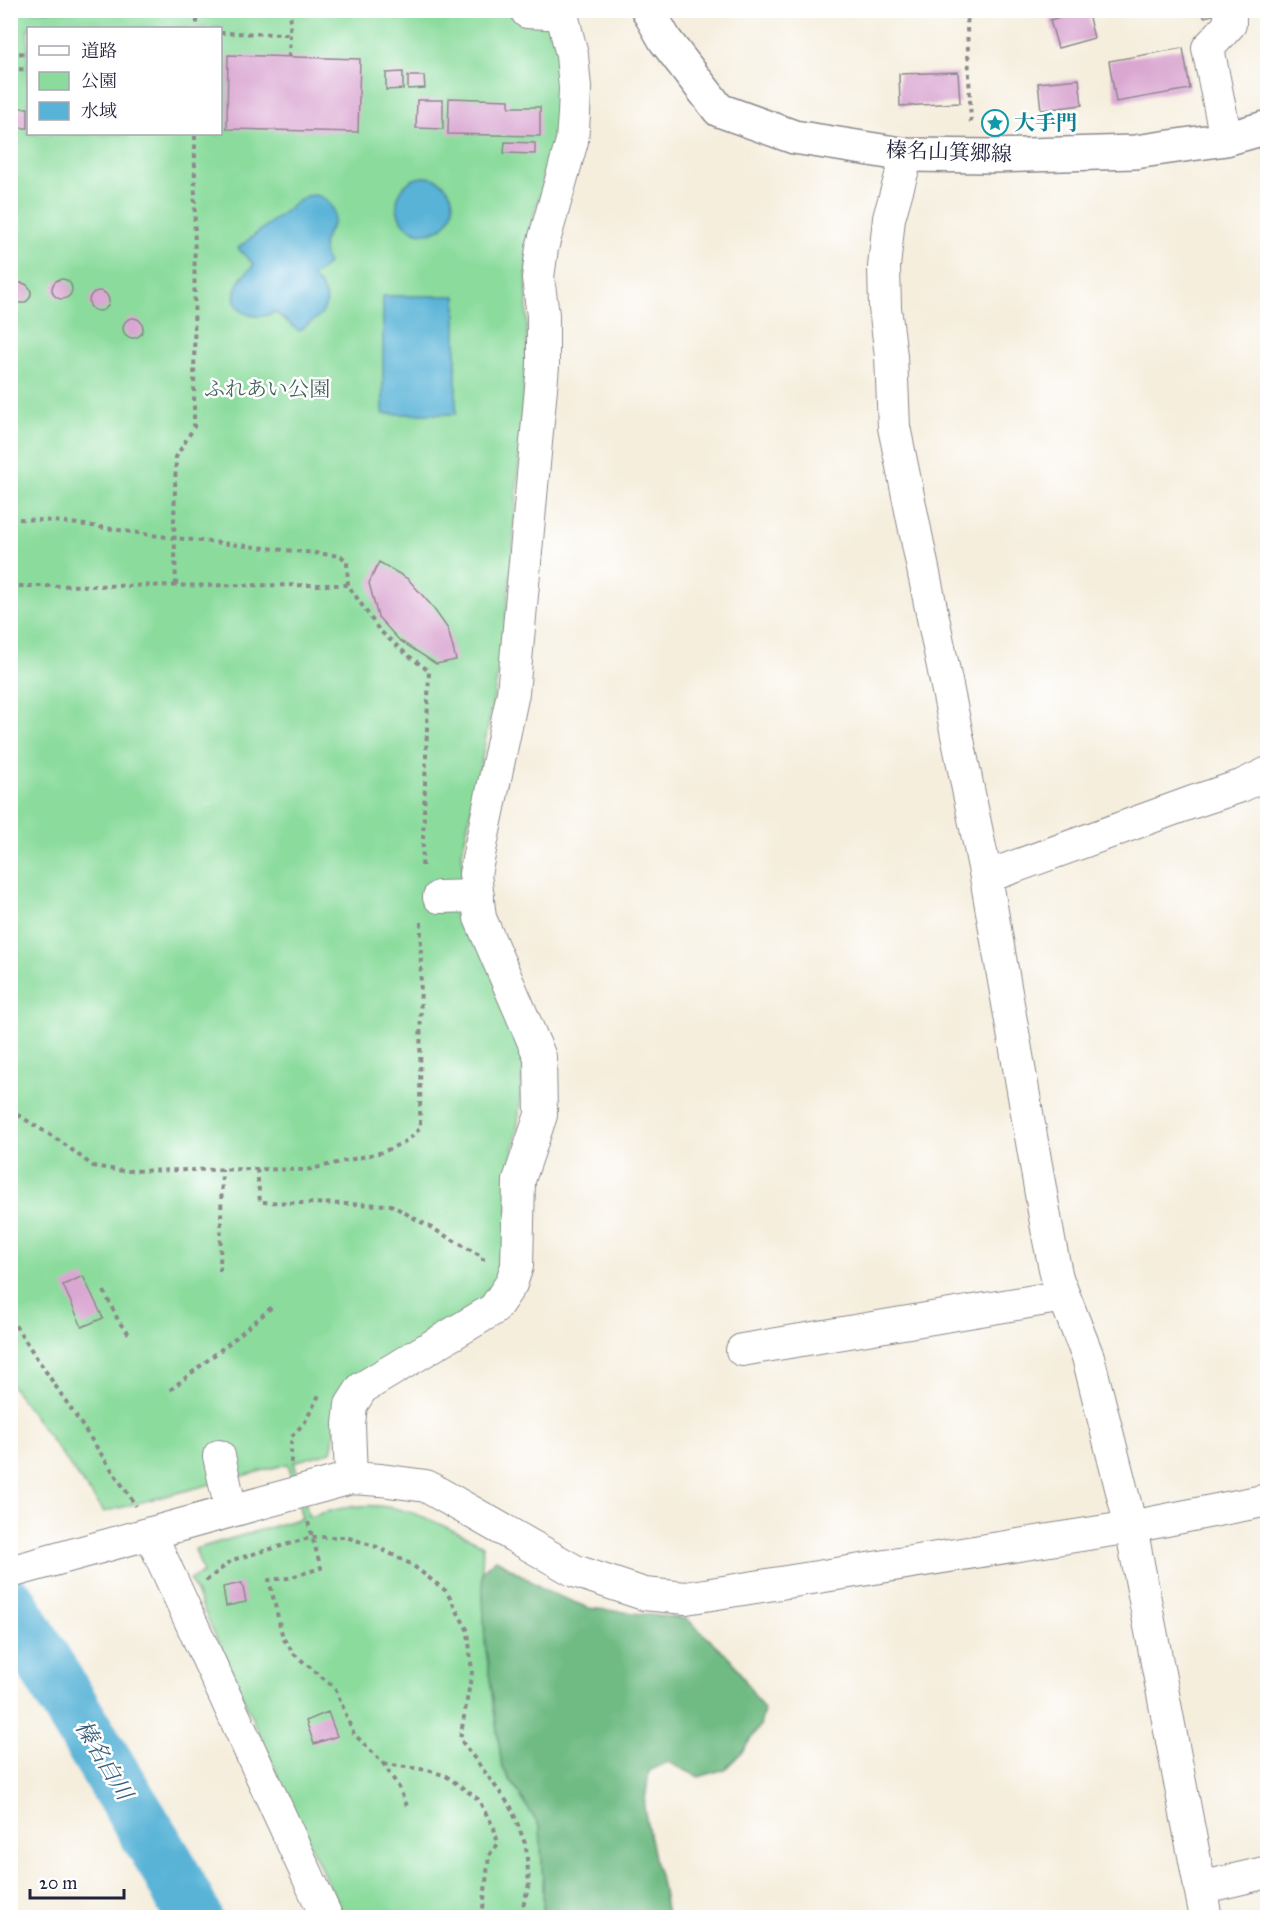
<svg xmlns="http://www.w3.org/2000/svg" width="1278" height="1928" font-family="'IM FELL Great Primer','Noto Serif JP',serif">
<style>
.green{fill:#8adb9c;stroke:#567e6c;stroke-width:1.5;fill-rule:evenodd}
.forest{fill:#6fbb84;stroke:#486e60;stroke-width:1.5}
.water{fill:#59b3d7;stroke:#3e6a89;stroke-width:1.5}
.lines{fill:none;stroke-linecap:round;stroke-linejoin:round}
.river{stroke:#59b3d7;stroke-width:57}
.building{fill:#daa7d2}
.minor-casing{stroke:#8c888c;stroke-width:34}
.major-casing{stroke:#8c888c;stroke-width:36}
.path{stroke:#8c888c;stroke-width:4;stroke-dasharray:4.5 4.5;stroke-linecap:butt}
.minor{stroke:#fff;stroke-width:32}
.major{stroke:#fff;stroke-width:33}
.labels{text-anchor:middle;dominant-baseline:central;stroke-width:5;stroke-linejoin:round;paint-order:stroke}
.culture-label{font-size:21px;font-weight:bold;fill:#0d838f;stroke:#fff;text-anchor:start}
.street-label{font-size:21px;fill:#22223b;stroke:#fff}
.park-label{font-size:21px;fill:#46635d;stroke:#fff}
.water-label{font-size:22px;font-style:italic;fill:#385c79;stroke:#fff}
</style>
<rect width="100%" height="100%" fill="#fff"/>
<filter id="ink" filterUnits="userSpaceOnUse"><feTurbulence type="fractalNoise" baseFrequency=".0167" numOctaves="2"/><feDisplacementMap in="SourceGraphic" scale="12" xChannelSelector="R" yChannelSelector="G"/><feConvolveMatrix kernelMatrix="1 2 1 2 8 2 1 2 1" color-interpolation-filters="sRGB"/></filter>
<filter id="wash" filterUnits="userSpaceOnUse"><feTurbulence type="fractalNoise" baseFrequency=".008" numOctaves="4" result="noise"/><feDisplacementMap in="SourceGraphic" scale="24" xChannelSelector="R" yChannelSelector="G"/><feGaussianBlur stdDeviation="1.35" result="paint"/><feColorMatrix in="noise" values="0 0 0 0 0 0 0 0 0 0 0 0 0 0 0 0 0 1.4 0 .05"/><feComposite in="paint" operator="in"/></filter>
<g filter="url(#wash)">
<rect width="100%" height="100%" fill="#f5eedd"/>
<path class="green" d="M11,11H546L561,55L558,137L549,171L536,208L527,239V343L512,563L503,647L478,779L462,852L465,897L518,1032L524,1062L518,1123L509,1182V1245L498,1287L340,1405L331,1452L294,1462L309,1517C325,1512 342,1507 359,1506C405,1502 443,1526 483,1545L482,1571L485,1642L502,1767L540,1827L543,1881V1917H344L289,1801L190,1579L203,1573L195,1549L302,1518L288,1464L104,1512L11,1385ZM28,28H220V134H28Z"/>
<path class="forest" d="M496,1559L548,1592L589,1608L687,1619L732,1660L764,1710L760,1726L741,1753L725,1769L699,1777L668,1762L649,1771L644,1808L655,1863L662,1885L667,1917H543V1881L540,1827L502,1767L485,1642L482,1571Z"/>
<path class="water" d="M397 205a28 28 0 1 1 56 0a28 28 0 1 1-56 0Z
M316,195C329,199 338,210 333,224C330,230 326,235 324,241C322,249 324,256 328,264L312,277L321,286L327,301L322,314L299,331L275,312C255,322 228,313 236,287C239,278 248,272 254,265L238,248L298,201L306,196Z
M383,296H456V414H383Z"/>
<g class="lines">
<path class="river" d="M10,1605L78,1719L166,1863L194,1918"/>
</g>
<g id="blocks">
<path class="building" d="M1083,10H1087L1094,38L1058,48L1050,20Z
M1101,10H1120V11L1103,16Z
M1202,10H1221V13L1204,17Z
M1183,48L1190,89L1116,102L1109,61Z
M228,55L360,59L358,132L227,129Z
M403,72V89L386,90V73Z
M958,72L960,103L900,106L899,74Z
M408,76H424L425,88L408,89Z
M1079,79L1082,105L1041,110L1038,83Z
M449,98L509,100V107H540V136L448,134Z
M417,100H443V129L416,128Z
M10,108H28V128H10Z
M505,142L535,143V154L504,153Z
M52 289a10 10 0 1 1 20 0a10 10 0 1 1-20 0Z
M11 293a10 10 0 1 1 20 0a10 10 0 1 1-20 0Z
M89 301a10 10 0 1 1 20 0a10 10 0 1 1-20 0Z
M123 328a10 10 0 1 1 20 0a10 10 0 1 1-20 0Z
M379,562L408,579L431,605L448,629L456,660L436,664L399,640L378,617L369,583Z
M83,1276L103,1318L82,1327L63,1285Z
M242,1583L246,1602L226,1606L223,1587Z
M328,1712L337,1736L314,1744L306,1721Z"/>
</g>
</g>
<g filter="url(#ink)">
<use href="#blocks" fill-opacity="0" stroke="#8c888c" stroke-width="1.5"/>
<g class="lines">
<defs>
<path id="minor" d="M527,12L547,13L552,10
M1226,139L1208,48L1230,24V10
M907,155L889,218L884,267L885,308L891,356L894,427L986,877L1049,1240L1057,1278L1088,1357L1131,1527L1206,1918
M986,877L1190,803L1241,786L1268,773
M439,897L478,896
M742,1350L1064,1296
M219,1456L231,1511
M351,1478L349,1424L351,1405L362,1388L494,1309L511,1284L517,1266L519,1180L541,1115L540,1057L480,918L475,874L513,693L543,366V315L538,278L542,248L572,141L574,114L575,88L572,55L561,10
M150,1533L327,1918
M10,1572L351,1478L381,1480L426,1486L575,1571L644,1594L686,1598L1131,1527L1268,1500
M1200,1888L1268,1872"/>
<path id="major" d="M648,10L665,40L719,110L794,137L907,155L993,156L1135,152L1226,139L1268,127"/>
</defs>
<use href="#minor" class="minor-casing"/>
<use href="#major" class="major-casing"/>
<path class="path" d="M197,10V28
M968,10L967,27L971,124
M220,33L290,34
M10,54L28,53
M289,57L291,10
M10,68L28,70
M10,519C58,519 104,528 151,535C214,543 278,549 341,556L347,562L348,585
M176,585L174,520L176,457L194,427L195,134
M10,586L348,585L379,630L405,653L429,671L422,870
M10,1110L60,1141L93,1166L123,1171L257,1169L307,1170L383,1152L408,1140L420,1128L421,922
M257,1169L260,1202L391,1205L483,1257V1261
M220,1271L222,1169
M104,1291L119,1322L129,1334
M10,1318L136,1506
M170,1390L233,1340L272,1307
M291,1463V1437L305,1422L319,1395
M308,1522L321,1568L288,1578L269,1580L283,1638L294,1654L335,1688L354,1734L383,1763L398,1786L408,1808
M206,1581L232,1560L313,1537H346L377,1547L411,1564L446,1591L468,1631L472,1672L460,1739L511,1807L526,1846L529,1884L520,1918
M384,1764L428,1770L446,1776L478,1799L494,1828L498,1844L489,1855L482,1918"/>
<use href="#minor" class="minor"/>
<use href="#major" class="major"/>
</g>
</g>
<defs>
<symbol id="sight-ring" viewBox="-11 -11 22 22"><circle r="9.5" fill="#fff" stroke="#0f9aa8" stroke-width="1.5"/><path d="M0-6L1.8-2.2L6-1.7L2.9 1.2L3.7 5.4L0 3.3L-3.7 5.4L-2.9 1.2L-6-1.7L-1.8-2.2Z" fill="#0f9aa8"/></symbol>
</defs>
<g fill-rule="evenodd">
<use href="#sight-ring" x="980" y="108" width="30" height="30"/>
</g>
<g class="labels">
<g class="culture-label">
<text x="1014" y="123">大手門</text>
</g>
<g class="street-label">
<text transform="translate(949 152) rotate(2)">榛名山箕郷線</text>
</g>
<g class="park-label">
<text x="267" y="389">ふれあい公園</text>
</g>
<g class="water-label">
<text transform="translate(104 1760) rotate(59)">榛名白川</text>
</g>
</g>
<rect width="1278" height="1928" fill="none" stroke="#fff" stroke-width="36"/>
<rect x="27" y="27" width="195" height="108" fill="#ffffff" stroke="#a7a7b1" stroke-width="1.5"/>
<rect x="39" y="46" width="30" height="9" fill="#ffffff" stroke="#a7a7b1" stroke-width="1.5"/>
<text x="81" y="57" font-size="18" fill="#22223b">道路</text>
<rect x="39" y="72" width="30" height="18" fill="#8adb9c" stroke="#a7a7b1" stroke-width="1.5"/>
<text x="81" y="87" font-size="18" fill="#22223b">公園</text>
<rect x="39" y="102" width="30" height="18" fill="#59b3d7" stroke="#a7a7b1" stroke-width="1.5"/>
<text x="81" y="117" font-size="18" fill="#22223b">水域</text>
<path d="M30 1889v9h94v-9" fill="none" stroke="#22223b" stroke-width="3"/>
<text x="39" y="1889" font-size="18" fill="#22223b" stroke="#ffffff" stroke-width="4.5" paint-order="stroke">20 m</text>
</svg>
